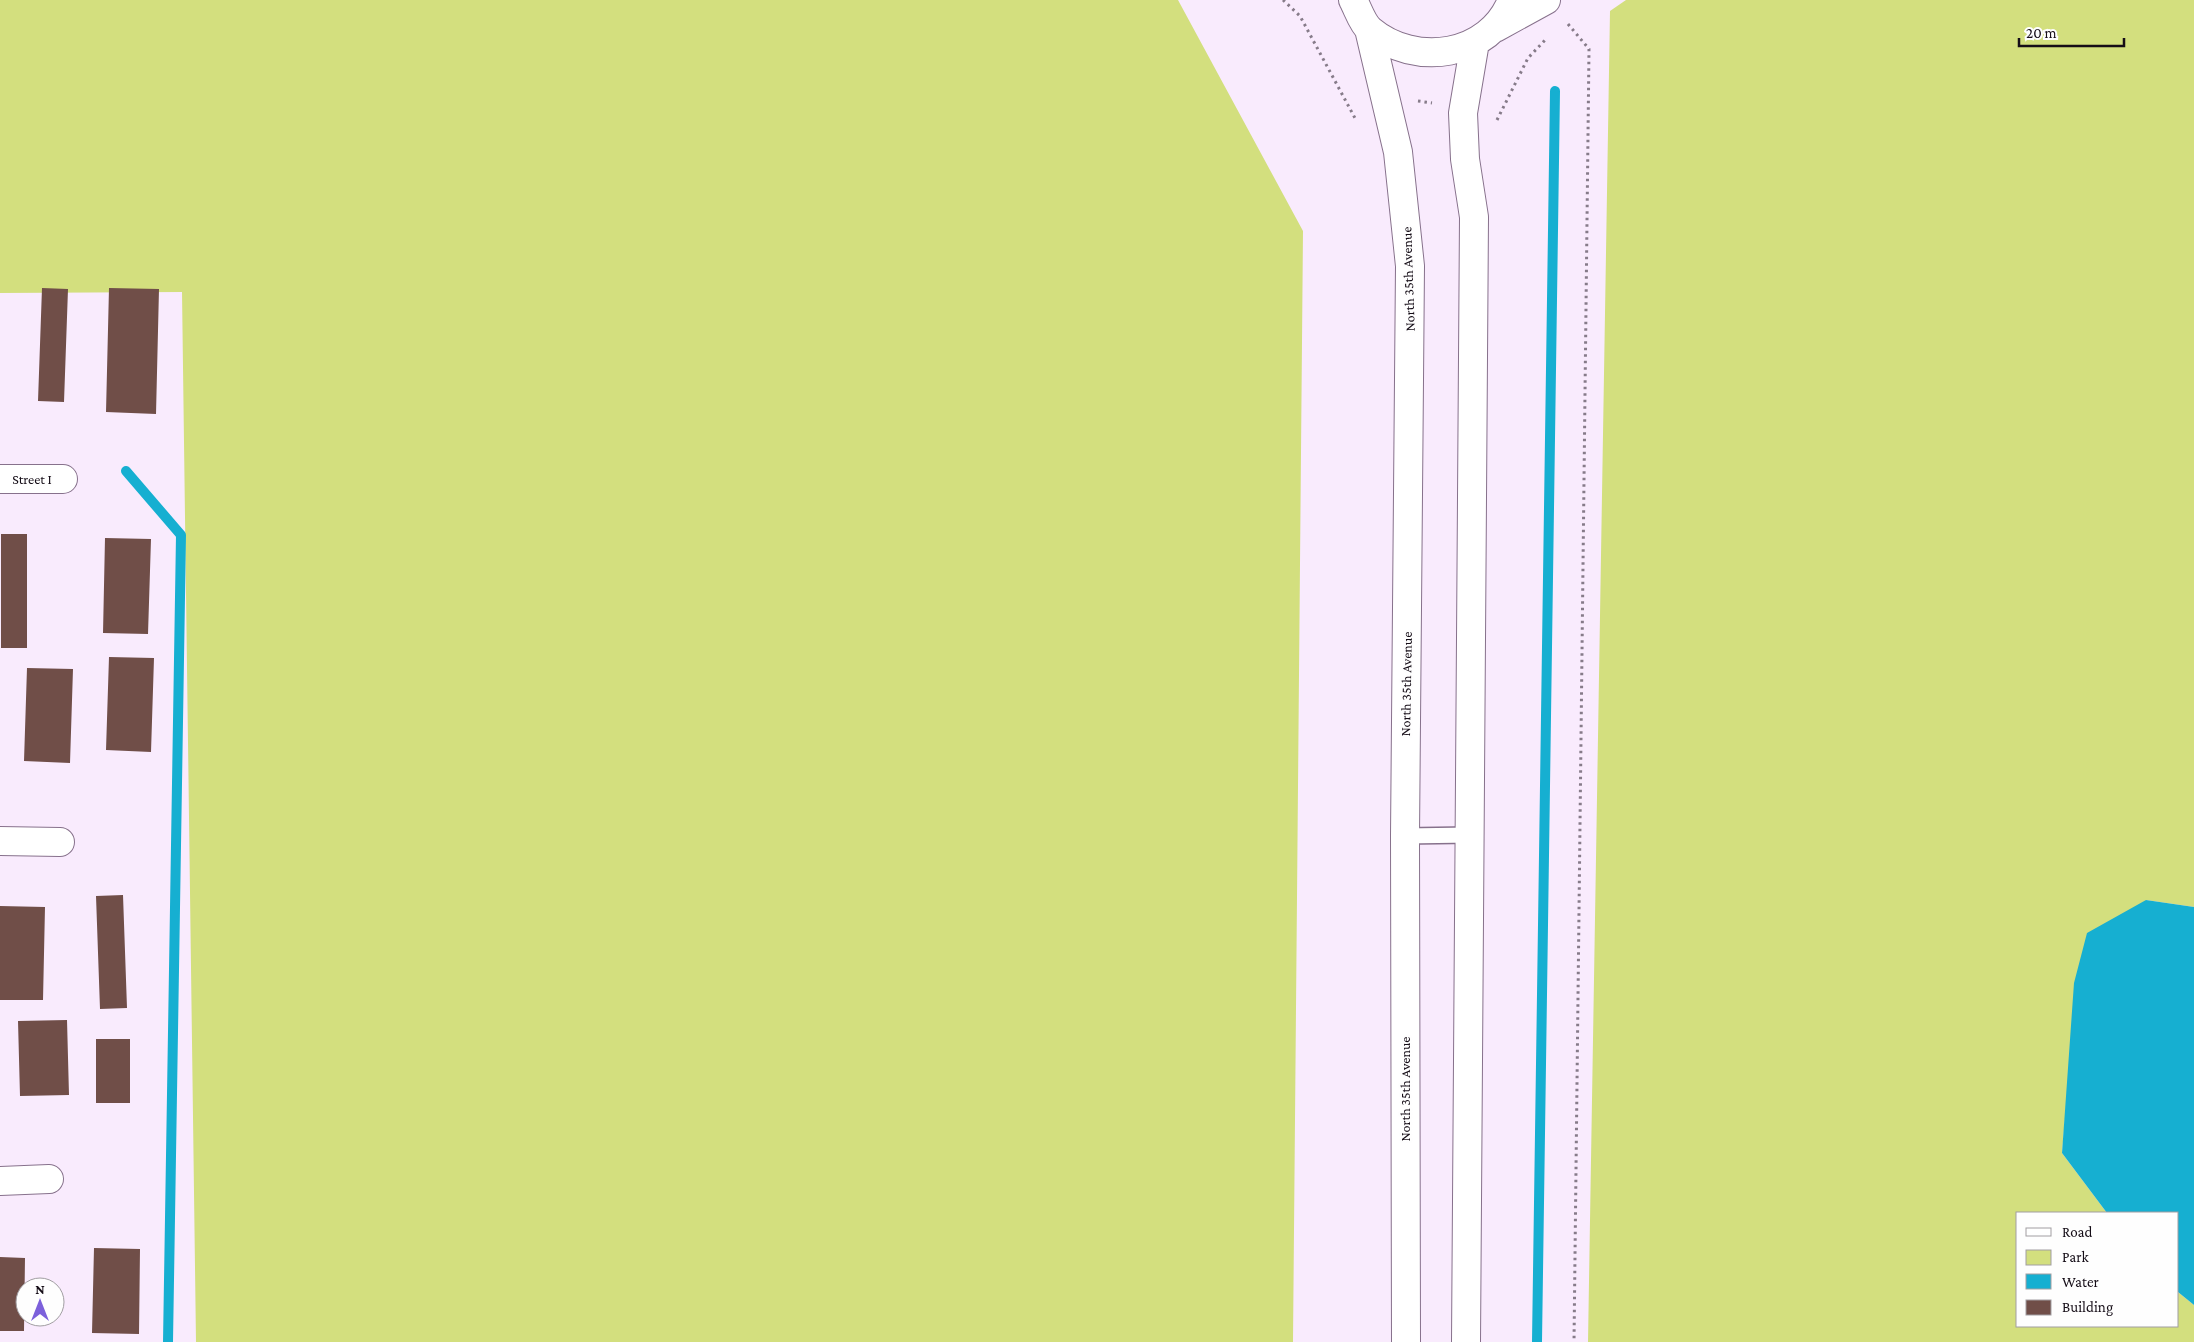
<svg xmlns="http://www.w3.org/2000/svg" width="2194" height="1342" font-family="'Crimson Pro',serif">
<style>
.green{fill:#d3df7e}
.water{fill:#16afd1}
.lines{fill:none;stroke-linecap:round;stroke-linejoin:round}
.stream{stroke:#16afd1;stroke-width:10}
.building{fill:#704e48}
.service-casing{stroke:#87718c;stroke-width:18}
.minor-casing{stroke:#87718c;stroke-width:30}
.tertiary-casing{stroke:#87718c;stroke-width:30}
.path{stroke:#867b89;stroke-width:3;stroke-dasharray:2.5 4;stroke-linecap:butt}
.service{stroke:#fff;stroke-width:15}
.minor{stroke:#fff;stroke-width:28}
.tertiary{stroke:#fff;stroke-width:28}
.labels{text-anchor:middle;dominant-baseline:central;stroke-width:5;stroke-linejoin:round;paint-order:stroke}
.street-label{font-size:14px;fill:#150d17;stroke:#fefefe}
</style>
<rect width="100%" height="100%" fill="#f9ebfd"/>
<path class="green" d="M0,0H1178L1303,231L1293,1342H196L182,292L0,293Z
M1626,0H2194V907L2146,900L2068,1083L2062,1153L2107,1213H2018V1326H2178V1292L2194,1305V1342H1588L1610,11Z"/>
<path class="water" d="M2146,900L2194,907V1305L2178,1292V1213H2107L2062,1153L2074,983L2087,933Z"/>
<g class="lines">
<path class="stream" d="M126,471L181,535L168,1342
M1537,1342L1555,91"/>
</g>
<path class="building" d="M42,288L68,289L64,402L38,401Z
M109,288L159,289L156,414L106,412Z
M1,534H27V648H1Z
M105,538L151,539L148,634L103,633Z
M109,657L154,658L151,752L106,750Z
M27,668L73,669L70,763L24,761Z
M123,895L127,1008L100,1009L96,896Z
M0,906L45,907L43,1000H0Z
M67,1020L69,1095L20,1096L18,1021Z
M96,1039H130V1103H96Z
M94,1248L140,1249L139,1334L92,1333Z
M0,1257L25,1258L24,1331H0Z"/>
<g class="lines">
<defs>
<path id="service" d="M1405,836L1470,835"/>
<path id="minor" d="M0,479H63
M0,841L60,842
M0,1181L49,1179"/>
<path id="tertiary" d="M1353,0C1358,9 1362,23 1370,30C1415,68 1490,57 1512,0
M1495,28L1546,0
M1369,29L1398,152L1410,266L1405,836L1406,1342
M1466,1342L1474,217L1465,159L1463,113L1475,42"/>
</defs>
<use href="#service" class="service-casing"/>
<use href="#minor" class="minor-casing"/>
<use href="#tertiary" class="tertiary-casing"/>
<path class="path" d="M1283,0L1300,16L1356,120
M1568,24L1589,49L1574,1342
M1418,101L1432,103
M1497,120L1528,58L1547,38"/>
<use href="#service" class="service"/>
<use href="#minor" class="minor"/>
<use href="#tertiary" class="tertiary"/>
</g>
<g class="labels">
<g class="street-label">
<text transform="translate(1408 279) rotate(-92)">North 35th Avenue</text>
<text x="32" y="479">Street I</text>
<text transform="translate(1406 684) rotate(-89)">North 35th Avenue</text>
<text transform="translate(1405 1089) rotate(-90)">North 35th Avenue</text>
</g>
</g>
<rect x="2016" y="1212" width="162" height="115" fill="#fefefe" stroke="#a19ea2"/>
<rect x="2026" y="1228" width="25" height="8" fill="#ffffff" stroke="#a19ea2"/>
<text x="2062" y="1237" font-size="15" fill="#150d17">Road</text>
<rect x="2026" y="1250" width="25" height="15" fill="#d3df7e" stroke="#a19ea2"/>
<text x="2062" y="1262" font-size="15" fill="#150d17">Park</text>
<rect x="2026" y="1274" width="25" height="15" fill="#16afd1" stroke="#a19ea2"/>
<text x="2062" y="1287" font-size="15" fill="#150d17">Water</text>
<rect x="2026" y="1300" width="25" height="15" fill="#704e48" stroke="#a19ea2"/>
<text x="2062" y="1312" font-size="15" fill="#150d17">Building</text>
<g transform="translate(40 1302)"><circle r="24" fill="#fefefe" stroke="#a19ea2"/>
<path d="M0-4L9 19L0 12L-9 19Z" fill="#7c60db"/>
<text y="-8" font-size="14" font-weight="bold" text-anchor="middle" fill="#150d17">N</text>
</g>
<path d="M2019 38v8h105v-8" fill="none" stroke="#150d17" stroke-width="2.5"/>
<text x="2026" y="38" font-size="15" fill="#150d17" stroke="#fefefe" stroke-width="4" paint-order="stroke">20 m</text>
</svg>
